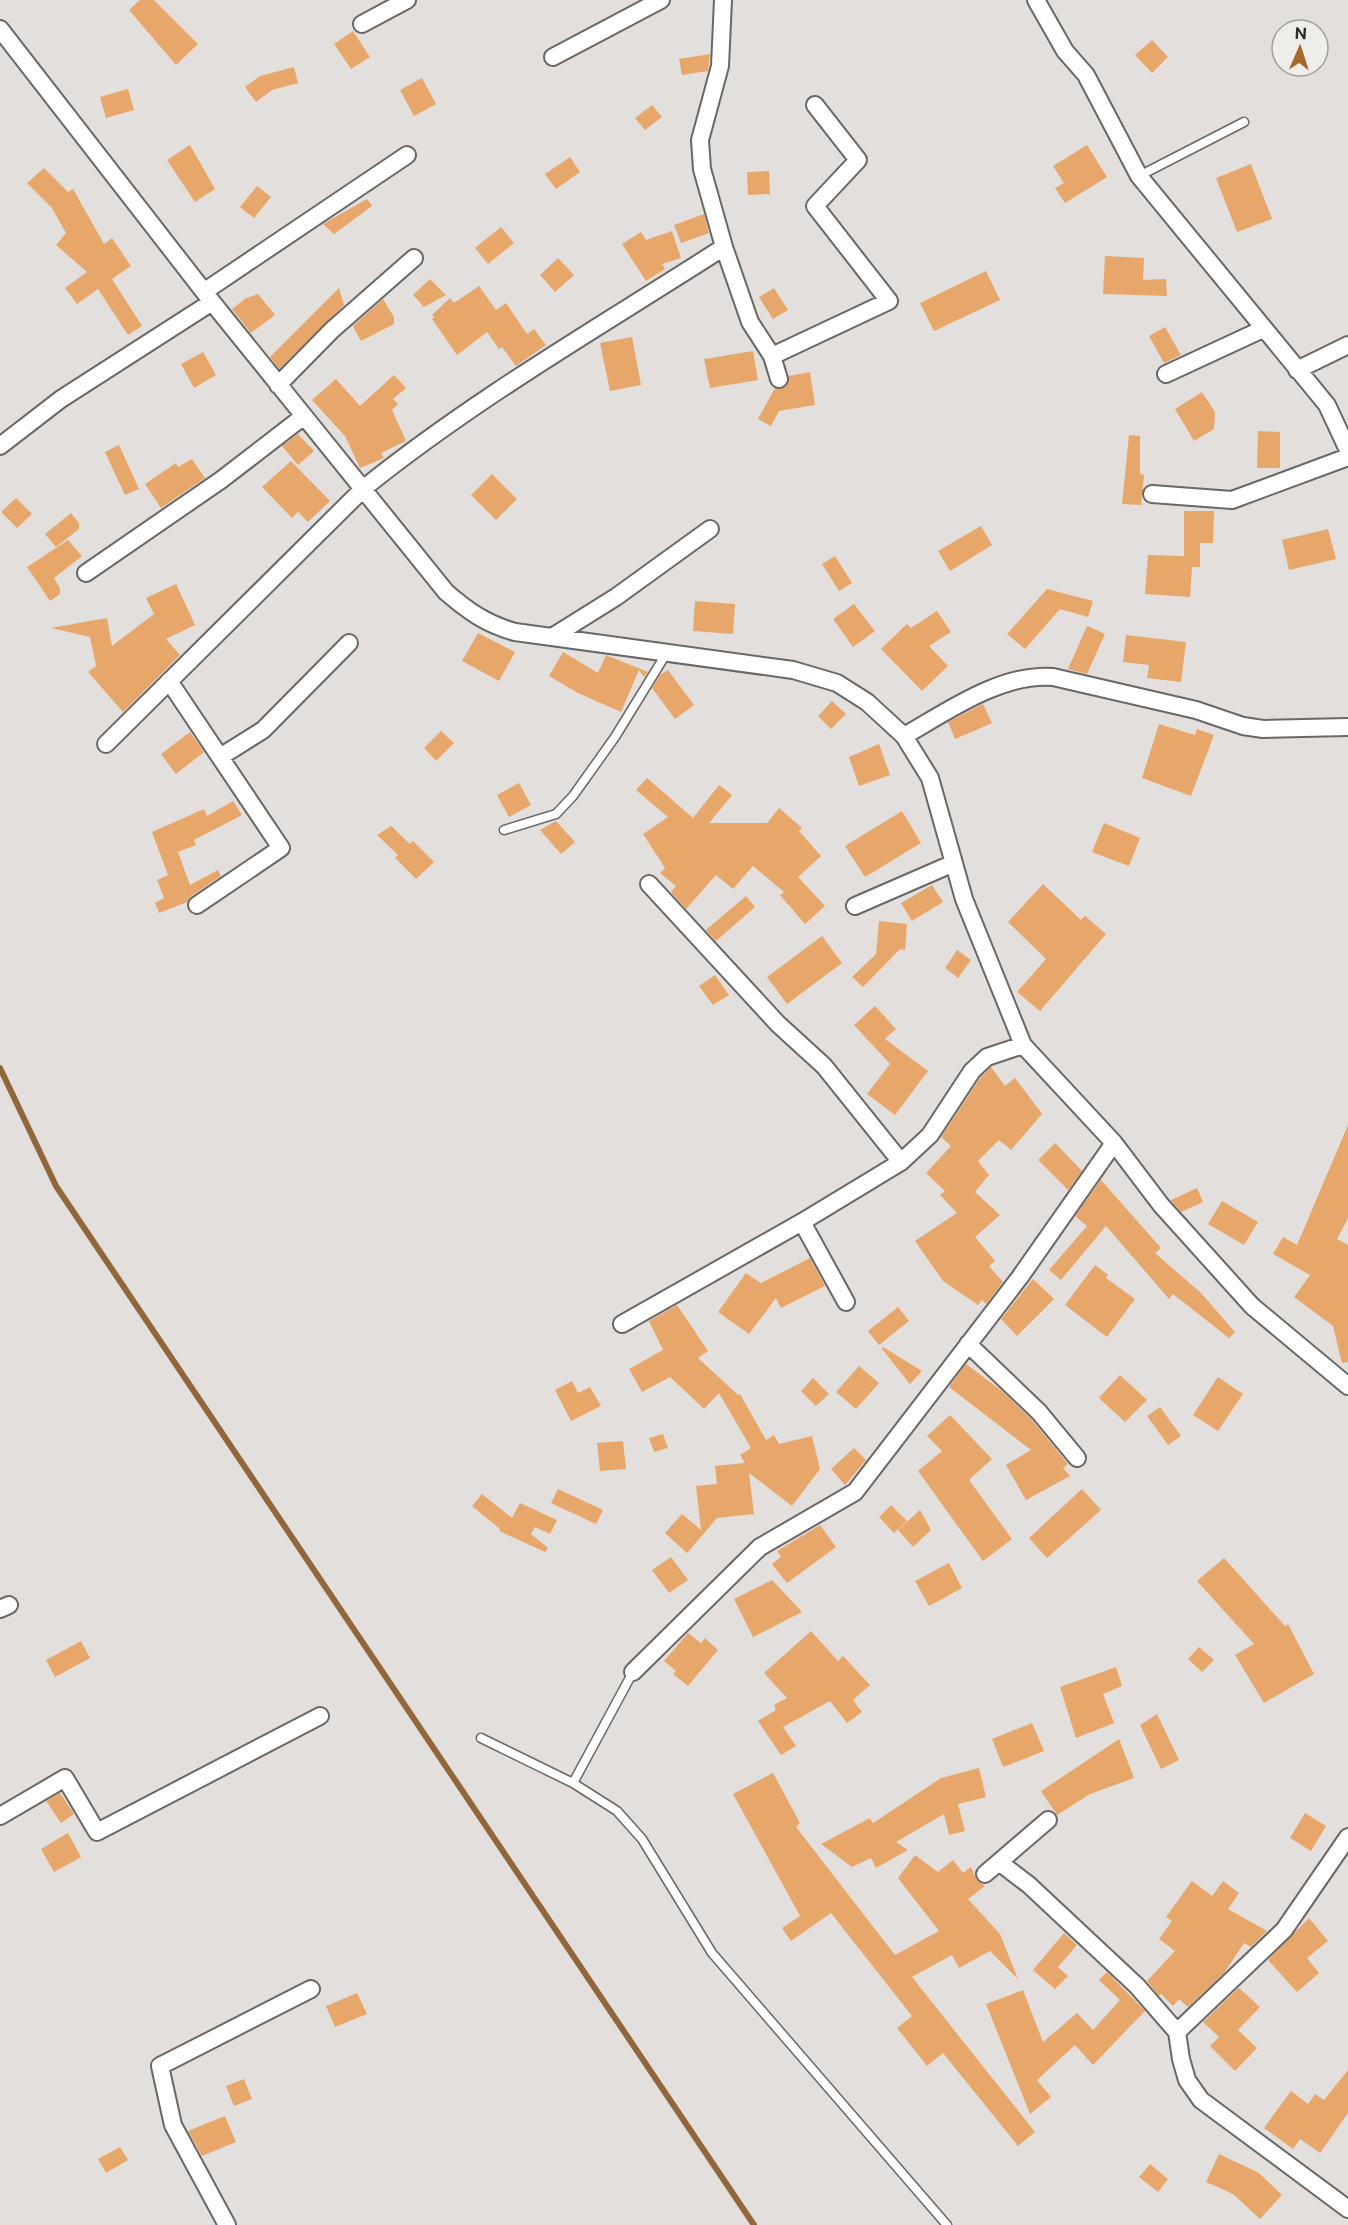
<svg xmlns="http://www.w3.org/2000/svg" width="1348" height="2225" font-family="'Public Sans',sans-serif">
<style>
.lines{fill:none;stroke-linecap:round;stroke-linejoin:round}
.stream{stroke:#92663b;stroke-width:6}
.building{fill:#e8a76a}
.lane-casing{stroke:#6a6866;stroke-width:11}
.street-casing{stroke:#6a6866;stroke-width:20}
.lane{stroke:#fff;stroke-width:8}
.street{stroke:#fff;stroke-width:16}
</style>
<rect width="100%" height="100%" fill="#e2dfdd"/>
<g class="lines">
<path class="stream" d="M0,1068L56,1186L754,2225"/>
</g>
<path class="building" d="M140,0H154L198,44L176,65L129,10Z
M353,31L370,57L351,69L334,44Z
M1152,40L1168,57L1152,73L1135,55Z
M710,54L708,71L682,75L679,59Z
M294,67L298,83L272,90L256,102L245,87L260,76Z
M422,78L436,104L414,116L400,90Z
M128,89L134,110L106,118L100,97Z
M652,105L662,117L645,130L635,118Z
M190,145L215,189L195,202L167,160Z
M1087,145L1107,177L1065,203L1055,188L1064,183L1053,166Z
M570,157L580,172L556,189L545,174Z
M1251,164L1272,219L1237,232L1216,178Z
M44,168L68,192L73,189L104,244L112,238L131,266L112,279L142,326L128,335L98,289L77,304L65,288L87,272L56,245L66,233L52,208L27,183Z
M769,171L770,194L748,195L747,172Z
M257,186L271,197L254,218L240,207Z
M367,199L372,206L334,234L323,224Z
M704,214L709,233L681,243L674,225Z
M501,227L514,243L488,264L475,248Z
M672,231L681,258L662,264L665,269L646,281L622,244L641,232L646,240Z
M1105,256L1144,258L1143,280L1166,279L1167,296L1103,294Z
M558,258L574,275L555,292L540,275Z
M986,271L1000,300L934,331L920,303Z
M430,279L446,295L424,307L413,295Z
M479,286L496,310L506,303L527,334L534,329L546,345L516,366L502,347L499,349L487,332L457,355L432,319L434,317L432,315L450,298L454,303Z
M339,288L344,305L279,369L270,357Z
M774,288L788,310L773,319L759,297Z
M258,294L275,315L251,333L232,309L246,298Z
M383,299L394,317V324L361,341L353,326Z
M1165,327L1181,355L1164,363L1149,336Z
M632,337L641,385L610,391L600,343Z
M753,351L758,380L710,388L704,359Z
M203,352L216,375L194,388L181,364Z
M810,372L815,405L779,411L771,426L758,419L775,388L786,387L789,376Z
M394,375L406,388L393,399L398,404L392,410L406,441L381,453L384,458L360,468L345,436L312,400L336,379L360,406Z
M1202,392L1215,412L1214,429L1194,441L1175,409Z
M1258,431L1280,432V468H1257Z
M298,434L314,451L298,465L282,446Z
M1129,435L1140,436V474L1144,475L1141,505L1122,504Z
M119,445L139,489L125,495L105,452Z
M192,459L205,478L161,508L145,484L176,463L178,467Z
M291,461L330,501L308,522L298,512L292,518L262,487Z
M492,474L517,499L496,520L471,495Z
M16,498L32,514L17,528L1,512Z
M1184,511H1214L1213,543H1200V567H1192L1190,597L1145,594L1148,555L1184,556Z
M71,513L79,523V529L56,547L45,534Z
M981,526L992,545L950,571L938,551Z
M1328,529L1336,559L1289,570L1282,540Z
M68,540L82,556L54,578L60,588V594L50,601L27,567Z
M835,556L852,583L839,591L822,564Z
M176,584L195,625L166,639L180,655L123,712L88,672L96,666L90,637L51,628L107,618L112,646L154,614L146,598Z
M1047,589L1093,601L1088,617L1060,609L1025,649L1007,634Z
M695,601L735,604L733,634L693,631Z
M854,604L875,631L853,647L833,619Z
M937,611L951,632L929,646L948,666L922,691L881,649L907,624L911,628Z
M1087,626L1105,634L1087,674L1068,669Z
M478,633L515,652L499,681L462,661Z
M1126,635L1186,642L1181,682L1147,678L1149,665L1123,662Z
M563,652L598,673L606,655L648,672L644,677L639,670L621,712L578,693L549,676Z
M668,670L694,705L675,719L652,688L660,675Z
M832,701L846,714L831,729L818,716Z
M983,704L992,723L955,739L948,722Z
M1159,724L1195,735L1197,729L1214,735L1191,796L1142,778Z
M441,731L454,743L436,761L424,748Z
M190,732L204,752L176,774L161,754Z
M879,744L890,775L859,786L849,757Z
M647,778L693,818L719,785L732,795L709,823H767L779,808L802,828L799,831L821,856L798,877L825,906L805,924L780,895L784,892L753,866L733,889L716,875L686,909L671,892L676,886L660,873L665,868L643,834L668,817L636,790Z
M519,783L531,805L509,817L497,795Z
M233,801L242,815L194,840L196,845L178,852L190,885L218,870L221,876L191,896L187,902L159,913L155,903L164,898L157,880L168,875L152,832L204,809L207,816Z
M902,811L921,843L865,877L845,846Z
M556,821L575,842L561,854L540,830Z
M1104,823L1140,838L1129,866L1092,852Z
M391,826L410,844L413,841L434,862L416,879L395,858L398,855L377,835Z
M1043,884L1081,920L1085,916L1106,934L1040,1011L1017,992L1046,959L1008,922Z
M932,885L943,902L912,921L901,903Z
M746,896L755,907L716,941L706,930Z
M879,921L907,924L905,950L900,949L863,987L852,977L876,954Z
M822,936L842,963L787,1004L767,977Z
M957,950L971,960L958,978L945,968Z
M715,975L729,995L713,1005L699,986Z
M875,1006L896,1029L885,1039L928,1071L895,1115L867,1094L890,1064L854,1025Z
M991,1067L1005,1086L1015,1078L1042,1114L1011,1150L999,1140L978,1161L989,1175L975,1192L1000,1215L975,1237L995,1261L989,1266L1003,1282L986,1304L982,1300L978,1305L943,1281L915,1241L957,1213L940,1195L945,1191L926,1173L951,1146L941,1137L980,1078Z
M1348,1125V1218L1337,1239L1348,1245V1362L1342,1363L1333,1326L1294,1297L1310,1275L1273,1254L1283,1237L1297,1245Z
M1055,1143L1082,1171L1068,1190L1038,1160Z
M1101,1180L1161,1248L1155,1253L1201,1293L1235,1332L1229,1338L1173,1294L1169,1299L1106,1226L1061,1280L1049,1270L1087,1226L1075,1216Z
M1197,1188L1203,1202L1181,1212L1171,1200Z
M1222,1201L1258,1222L1244,1245L1208,1224Z
M810,1258L825,1286L781,1308L776,1298L749,1334L718,1312L746,1273L761,1283Z
M1095,1265L1108,1275L1106,1278L1135,1299L1107,1337L1065,1305Z
M1033,1279L1054,1299L1017,1336L1001,1319Z
M677,1305L708,1351L698,1358L738,1395L740,1394L766,1440L774,1435L779,1444L812,1436L820,1469L792,1506L749,1473L754,1514L717,1518L687,1553L665,1533L682,1514L701,1530L696,1486L717,1484L715,1466L745,1463L740,1455L751,1448L719,1393L704,1409L670,1377L642,1392L629,1369L663,1350L649,1321Z
M898,1307L909,1321L879,1345L868,1331Z
M883,1347L922,1371L910,1384L882,1349Z
M966,1364L1002,1391L1031,1419L1068,1464L1063,1468L1070,1476L1026,1500L1006,1465L1031,1450L949,1387Z
M859,1366L879,1383L856,1409L836,1392Z
M1120,1375L1147,1400L1125,1422L1099,1398Z
M1218,1377L1243,1394L1218,1431L1193,1415Z
M813,1378L829,1394L816,1406L801,1391Z
M572,1381L578,1393L590,1387L601,1406L571,1421L555,1390Z
M1160,1407L1181,1436L1168,1445L1147,1416Z
M950,1415L992,1459L969,1480L1012,1539L983,1561L918,1471L942,1451L927,1436Z
M663,1434L668,1448L654,1452L649,1438Z
M623,1441L626,1469L600,1471L597,1443Z
M854,1448L866,1460L845,1485L831,1469Z
M558,1489L603,1510L596,1524L551,1503Z
M1082,1489L1101,1510L1047,1558L1029,1538Z
M482,1494L512,1518L520,1503L557,1520L550,1534L535,1527L531,1534L548,1548L545,1552L499,1531L500,1529L472,1506Z
M891,1505L907,1521L894,1533L879,1517Z
M920,1510L931,1530L913,1547L898,1530Z
M820,1525L836,1547L787,1583L772,1564L781,1557L777,1551Z
M671,1557L688,1580L669,1593L652,1570Z
M1224,1558L1285,1626L1288,1624L1314,1674L1264,1703L1235,1655L1254,1644L1197,1581Z
M949,1563L962,1588L929,1606L915,1581Z
M772,1580L802,1612L753,1637L734,1599Z
M811,1631L838,1661L843,1656L870,1685L853,1700L862,1712L847,1723L830,1701L783,1727L796,1746L781,1755L758,1721L776,1710L774,1705L787,1698L764,1673Z
M688,1633L701,1643L705,1638L718,1650L688,1686L673,1674L676,1671L664,1661Z
M81,1641L90,1658L55,1677L46,1660Z
M1199,1647L1214,1660L1202,1672L1188,1659Z
M1116,1667L1122,1686L1103,1694L1114,1723L1076,1738L1060,1687Z
M1157,1714L1179,1760L1161,1769L1140,1725Z
M1032,1723L1044,1751L1003,1767L992,1739Z
M1119,1739L1134,1778L1090,1794L1057,1815L1041,1791Z
M979,1768L986,1797L958,1804L965,1831L949,1835L944,1814L896,1842L908,1850L876,1868L871,1858L852,1867L821,1844L870,1818L873,1823L941,1778Z
M773,1773L800,1823L796,1827L895,1955L939,1931L898,1878L915,1855L938,1872L953,1860L963,1873L971,1867L977,1880L985,1886L968,1899L1000,1934L1018,1979L990,1951L959,1968L952,1955L912,1977L1035,2132L1018,2146L943,2053L927,2066L897,2028L912,2016L831,1913L791,1941L782,1928L800,1916L733,1794Z
M60,1793L74,1814L61,1823L46,1801Z
M1305,1813L1326,1826L1311,1851L1290,1838Z
M68,1833L81,1857L54,1872L41,1849Z
M1192,1881L1212,1896L1223,1881L1239,1893L1228,1909L1267,1931L1251,1947L1244,1943L1224,1973L1188,2007L1179,1999L1173,2006L1161,1994L1159,1996L1147,1981L1175,1951L1159,1939L1172,1921L1166,1917Z
M1309,1918L1328,1941L1307,1958L1319,1973L1297,1992L1268,1960Z
M1064,1933L1077,1945L1058,1967L1068,1976L1055,1989L1033,1970Z
M1107,1972L1145,2011L1093,2065L1075,2045L1037,2080L1051,2097L1030,2114L986,2004L1023,1990L1043,2042L1077,2013L1093,2030L1120,2000L1099,1980Z
M1239,1988L1260,2007L1238,2030L1257,2048L1235,2071L1210,2046L1219,2037L1203,2022Z
M357,1993L367,2014L335,2027L326,2006Z
M1348,2070V2113L1320,2153L1300,2139L1293,2149L1264,2128L1291,2091L1308,2104L1315,2094L1324,2100Z
M244,2079L252,2099L234,2106L226,2086Z
M225,2116L236,2142L202,2156L188,2131Z
M120,2147L128,2160L106,2173L98,2159Z
M1219,2154L1259,2173L1282,2195L1260,2219L1233,2194L1206,2182Z
M1150,2164L1168,2179L1158,2192L1139,2177Z"/>
<g class="lines">
<defs>
<path id="lane" d="M1139,176L1244,122
M504,830L556,814L573,796L615,737L666,654
M481,1738L573,1783L617,1811L642,1839L712,1953L947,2225
M573,1783L633,1672"/>
<path id="street" d="M723,0L720,66L700,140L702,169L724,247L750,322L772,356L779,379
M1036,0L1065,51L1086,75L1139,176L1327,405L1348,450
M362,24L407,0
M0,29L212,302L446,592C468,611 486,624 515,632L793,670L837,683L867,702L904,736L930,778L964,899L1023,1045L1114,1143L1161,1205L1252,1306L1348,1386
M553,57L661,0
M205,291L407,155
M772,356L889,301L815,206L858,160L815,105
M1297,370L1348,345
M1166,374L1263,329
M278,385L332,330L414,258
M0,446L61,399L212,302
M1152,494L1232,500L1348,457
M86,573L221,480L304,416
M552,637L616,597L710,529
M169,681L281,848L197,905
M904,736C948,711 1001,673 1053,677L1196,710L1243,726L1263,729L1348,727
M106,744L364,488C477,397 603,325 724,247
M220,757L263,730L349,643
M649,884L778,1024L824,1066L901,1162
M855,906L954,863
M802,1222L846,1302
M622,1324L802,1222L901,1162L930,1135L972,1071L987,1057L1023,1045
M968,1344L1039,1412L1077,1458
M0,1609L9,1605
M633,1672L760,1547L855,1492L1020,1277L1114,1143
M0,1816L65,1778L97,1832L320,1716
M999,1862L1029,1885L1137,1986L1177,2032L1181,2059L1187,2080L1201,2100L1348,2209
M985,1874L1048,1820
M1177,2032L1284,1930L1348,1837
M227,2225L173,2125L160,2066L311,1989"/>
</defs>
<use href="#lane" class="lane-casing"/>
<use href="#street" class="street-casing"/>
<use href="#lane" class="lane"/>
<use href="#street" class="street"/>
</g>
<g transform="translate(1300 48) rotate(3)"><circle r="28" fill="#efedea" stroke="#a09f9c" stroke-width="1.5"/>
<path d="M0-4.5L10 22L0 15L-10 22Z" fill="#a4692b"/>
<text y="-9" font-size="16" font-weight="bold" text-anchor="middle" fill="#2a2928">N</text>
</g>
</svg>
